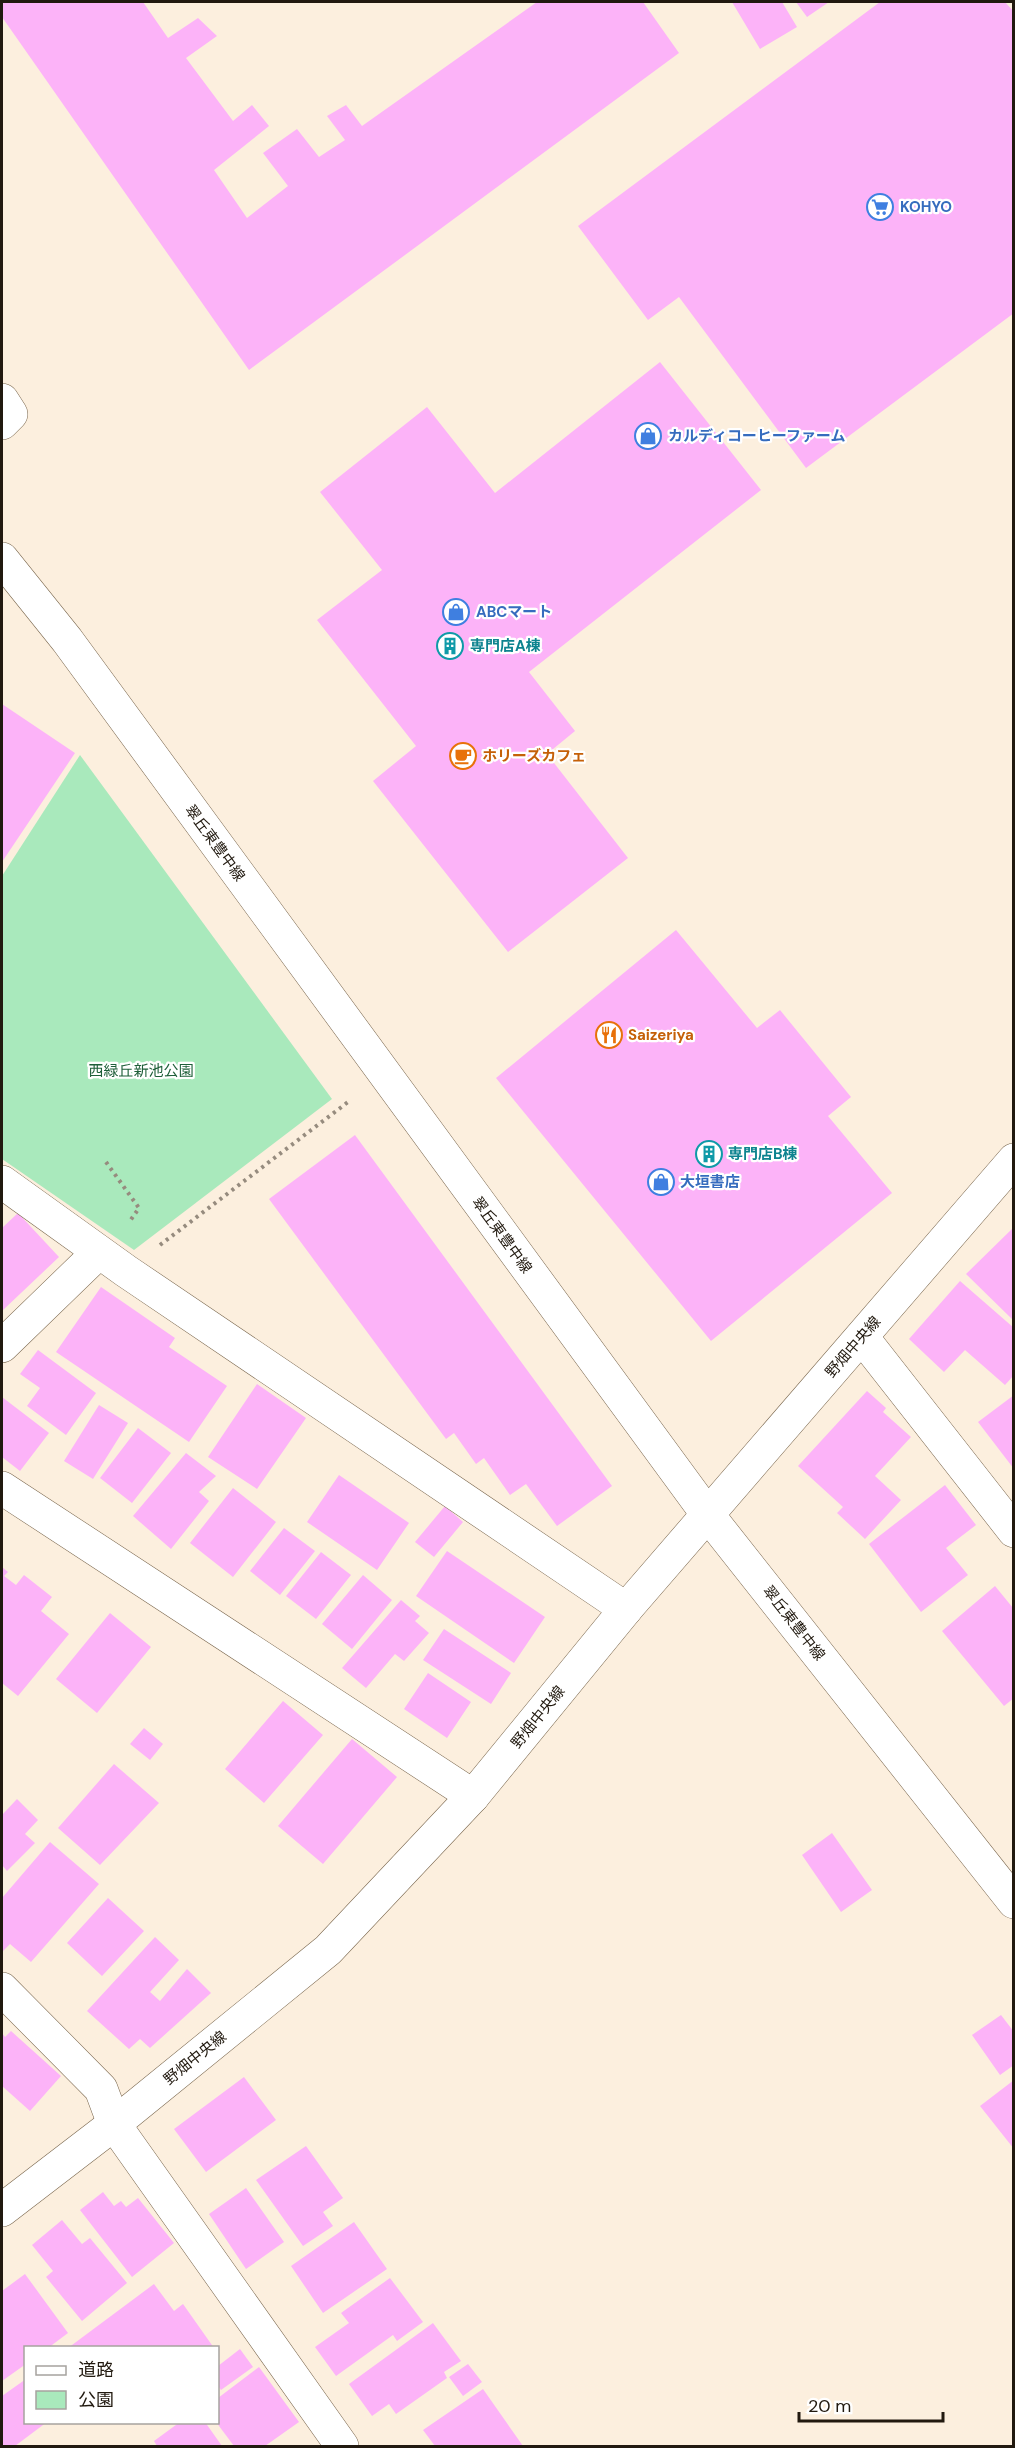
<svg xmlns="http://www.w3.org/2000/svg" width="1015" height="2448" font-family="'DM Sans','Noto Sans JP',sans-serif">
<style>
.green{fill:#a9e9bc}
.building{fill:#fcb3f8}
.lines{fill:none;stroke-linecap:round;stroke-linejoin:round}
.minor-casing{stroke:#7a674e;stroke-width:34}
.tertiary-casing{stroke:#7a674e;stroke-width:34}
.path{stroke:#968b7e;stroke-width:4;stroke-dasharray:3 4.5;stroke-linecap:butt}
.minor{stroke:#fff;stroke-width:33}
.tertiary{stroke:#fff;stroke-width:33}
.labels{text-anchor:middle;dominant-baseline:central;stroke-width:4.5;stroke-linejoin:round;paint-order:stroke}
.shop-label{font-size:15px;font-weight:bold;fill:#366cbe;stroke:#fff;text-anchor:start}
.culture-label{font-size:15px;font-weight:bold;fill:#0d838f;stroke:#fff;text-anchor:start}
.food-label{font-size:15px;font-weight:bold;fill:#c56008;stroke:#fff;text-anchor:start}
.street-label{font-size:15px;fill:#21190f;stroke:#fff}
.park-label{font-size:15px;fill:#1e5f39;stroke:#fff}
</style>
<rect width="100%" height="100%" fill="#fcefde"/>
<path class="green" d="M80,755L332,1099L134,1250L2,1159V876Z"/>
<path class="building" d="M2,2H143L168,38L198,18L217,36L186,58L233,121L252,105L269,126L214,170L247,218L288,186L263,153L297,129L319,157L345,140L327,116L346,105L362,126L537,2H643L679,53L249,370L2,17Z
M732,2H782L797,27L760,49Z
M796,2H829L807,17Z
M880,2H1005L1014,12V313L806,468L679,297L648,320L578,226Z
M660,362L761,490L529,672L575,731L547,754L628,858L508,952L373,781L416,746L317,620L382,570L320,492L427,407L495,493Z
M2,704L75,753L2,862Z
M676,930L757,1028L780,1010L851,1097L828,1116L892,1193L711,1341L496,1078Z
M355,1135L612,1486L557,1526L526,1484L510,1495L484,1458L476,1464L454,1433L446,1439L269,1199Z
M18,1213L59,1257L2,1311V1228Z
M1014,1227V1321L966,1274Z
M960,1281L1014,1328V1375L1005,1385L965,1350L944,1372L909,1339Z
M101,1287L175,1338L169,1347L227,1386L189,1442L56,1352Z
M38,1350L96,1393L66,1435L27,1406L40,1388L20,1374Z
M257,1384L306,1418L257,1489L208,1457Z
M867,1391L886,1408L883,1412L911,1437L875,1476L901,1500L865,1539L837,1513L843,1507L798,1466Z
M1014,1395V1469L978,1422Z
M2,1397L49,1433L20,1471L2,1457Z
M99,1405L128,1423L93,1479L64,1461Z
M138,1428L171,1453L132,1503L100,1478Z
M186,1453L216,1476L199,1492L209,1501L171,1549L133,1516Z
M339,1475L409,1523L377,1570L307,1522Z
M945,1485L976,1525L946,1548L968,1575L921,1612L869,1544Z
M233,1488L276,1522L233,1577L190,1543Z
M445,1506L463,1522L434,1557L415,1542Z
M284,1528L315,1551L280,1595L250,1571Z
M447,1551L545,1617L514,1663L416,1596Z
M321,1552L351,1575L316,1619L286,1596Z
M2,1567L8,1572L4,1576L16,1585L24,1575L52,1597L41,1611L69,1634L18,1696L2,1683Z
M363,1575L392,1600L352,1649L322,1624Z
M995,1586L1013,1608L1014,1698L1004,1706L942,1631Z
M401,1600L420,1616L415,1621L429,1633L404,1661L395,1654L366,1688L342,1668Z
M110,1613L151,1647L97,1713L56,1679Z
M444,1629L511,1673L491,1704L423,1660Z
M428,1673L471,1702L447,1738L404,1709Z
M283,1701L323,1735L264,1803L225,1769Z
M144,1728L163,1744L150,1760L130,1744Z
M352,1739L397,1777L323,1864L278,1826Z
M114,1764L159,1803L100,1865L58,1828Z
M17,1799L38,1820L25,1834L35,1843L7,1871L2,1865V1815Z
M832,1833L872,1890L841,1912L802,1855Z
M50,1842L99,1884L31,1962L10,1944L3,1951L2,1950V1898Z
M108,1898L144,1931L102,1976L67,1943Z
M155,1937L179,1960L150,1992L160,2001L187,1969L211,1993L150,2048L140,2039L129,2049L87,2011Z
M1001,2015L1014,2032V2065L1000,2075L972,2035Z
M11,2031L61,2076L30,2111L2,2086V2033L5,2037Z
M244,2077L276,2120L206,2172L174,2129Z
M1014,2080V2149L980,2106Z
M306,2146L343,2198L323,2212L333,2226L303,2246L256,2180Z
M246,2188L284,2242L246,2269L209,2214Z
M103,2192L114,2206L121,2201L126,2207L138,2198L174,2243L132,2277L80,2210Z
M62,2220L82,2244L90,2238L127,2283L82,2321L46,2277L53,2271L32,2245Z
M354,2222L387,2269L323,2313L291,2266Z
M25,2274L68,2333L48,2348H26V2364L2,2381V2291Z
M390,2278L423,2322L397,2341L393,2335L336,2376L315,2347L349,2323L341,2313Z
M154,2284L174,2311L183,2304L214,2348H68Z
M433,2323L461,2361L444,2372L447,2378L396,2414L389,2404L372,2416L349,2384Z
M240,2349L253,2367L221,2390L218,2386V2366Z
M468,2364L482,2382L463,2396L449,2377Z
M259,2367L299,2422L265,2446H234L216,2422L218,2398Z
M26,2379V2422H47L15,2446H2V2396Z
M483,2389L523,2446H435L423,2430Z
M180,2422H205L222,2446H157L154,2441Z"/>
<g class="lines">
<defs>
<path id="minor" d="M2,400L11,414L2,423
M2,1182L126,1271L626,1609
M862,1337L1014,1531
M2,1346L99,1252
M2,1488L473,1796
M2,1989L101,2089L114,2124L342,2446"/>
<path id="tertiary" d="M2,559L67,640L708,1515L1014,1902
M2,2210L114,2124L328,1950L473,1796L626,1609L1014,1160"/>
</defs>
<use href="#minor" class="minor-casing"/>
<use href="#tertiary" class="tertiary-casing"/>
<path class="path" d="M106,1162L139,1208L130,1221
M160,1245L348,1102"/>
<use href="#minor" class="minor"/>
<use href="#tertiary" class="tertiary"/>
</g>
<defs>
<symbol id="supermarket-ring" viewBox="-11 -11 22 22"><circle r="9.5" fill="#fff" stroke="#3f7fe0" stroke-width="1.5"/><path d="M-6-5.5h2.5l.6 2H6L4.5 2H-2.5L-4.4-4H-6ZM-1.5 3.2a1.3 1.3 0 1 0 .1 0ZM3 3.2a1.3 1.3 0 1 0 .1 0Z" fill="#3f7fe0"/></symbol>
<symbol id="shop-ring" viewBox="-11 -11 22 22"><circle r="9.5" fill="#fff" stroke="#3f7fe0" stroke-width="1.5"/><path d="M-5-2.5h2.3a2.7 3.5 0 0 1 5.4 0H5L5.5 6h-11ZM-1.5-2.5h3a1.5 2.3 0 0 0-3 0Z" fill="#3f7fe0"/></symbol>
<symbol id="building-ring" viewBox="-11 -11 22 22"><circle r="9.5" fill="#fff" stroke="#0f9aa8" stroke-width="1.5"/><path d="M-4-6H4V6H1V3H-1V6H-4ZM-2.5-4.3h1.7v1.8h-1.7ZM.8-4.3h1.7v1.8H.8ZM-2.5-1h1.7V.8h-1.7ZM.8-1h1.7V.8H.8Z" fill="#0f9aa8"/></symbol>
<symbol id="cafe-ring" viewBox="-11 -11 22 22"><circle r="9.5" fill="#fff" stroke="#e8710a" stroke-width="1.5"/><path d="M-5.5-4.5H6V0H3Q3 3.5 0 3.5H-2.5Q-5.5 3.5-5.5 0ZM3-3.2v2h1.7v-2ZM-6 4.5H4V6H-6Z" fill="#e8710a"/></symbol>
<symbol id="restaurant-ring" viewBox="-11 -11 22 22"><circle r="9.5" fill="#fff" stroke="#e8710a" stroke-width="1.5"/><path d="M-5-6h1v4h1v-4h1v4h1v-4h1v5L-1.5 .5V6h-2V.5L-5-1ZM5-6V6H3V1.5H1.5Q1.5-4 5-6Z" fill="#e8710a"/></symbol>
</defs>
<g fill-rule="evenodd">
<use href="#supermarket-ring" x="865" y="192" width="30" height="30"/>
<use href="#shop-ring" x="633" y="421" width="30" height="30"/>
<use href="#shop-ring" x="441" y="597" width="30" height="30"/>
<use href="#building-ring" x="435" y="631" width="30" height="30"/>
<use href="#cafe-ring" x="448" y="741" width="30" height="30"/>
<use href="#restaurant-ring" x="594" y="1020" width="30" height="30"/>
<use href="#building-ring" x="694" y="1139" width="30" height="30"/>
<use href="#shop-ring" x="646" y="1167" width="30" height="30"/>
</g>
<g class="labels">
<g class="shop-label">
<text x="900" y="207">KOHYO</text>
<text x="668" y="436">カルディコーヒーファーム</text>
<text x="476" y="612">ABCマート</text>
<text x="680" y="1182">大垣書店</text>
</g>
<g class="culture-label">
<text x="470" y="646">専門店A棟</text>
<text x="728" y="1154">専門店B棟</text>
</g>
<g class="food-label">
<text x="482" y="756">ホリーズカフェ</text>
<text x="628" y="1035">Saizeriya</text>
</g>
<g class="street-label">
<text transform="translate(215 843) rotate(54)">翠丘東豊中線</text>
<text transform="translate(502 1235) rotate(54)">翠丘東豊中線</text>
<text transform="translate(853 1347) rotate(-49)">野畑中央線</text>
<text transform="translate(794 1623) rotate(52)">翠丘東豊中線</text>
<text transform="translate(538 1717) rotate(-51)">野畑中央線</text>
<text transform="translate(195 2058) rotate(-39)">野畑中央線</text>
</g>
<g class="park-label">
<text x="141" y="1071">西緑丘新池公園</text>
</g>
</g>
<rect width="1015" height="2448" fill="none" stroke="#21190f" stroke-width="6"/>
<rect x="24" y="2346" width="195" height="78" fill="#ffffff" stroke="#a6a39f" stroke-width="1.5"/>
<rect x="36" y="2366" width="30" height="9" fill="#ffffff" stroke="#a6a39f" stroke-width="1.5"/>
<text x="78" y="2376" font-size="18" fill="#21190f">道路</text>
<rect x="36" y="2391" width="30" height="18" fill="#a9e9bc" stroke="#a6a39f" stroke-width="1.5"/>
<text x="78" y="2406" font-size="18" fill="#21190f">公園</text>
<path d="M799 2412v9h144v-9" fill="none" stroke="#21190f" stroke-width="3"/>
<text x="808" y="2412" font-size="18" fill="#21190f" stroke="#ffffff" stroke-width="4.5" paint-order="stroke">20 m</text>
</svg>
